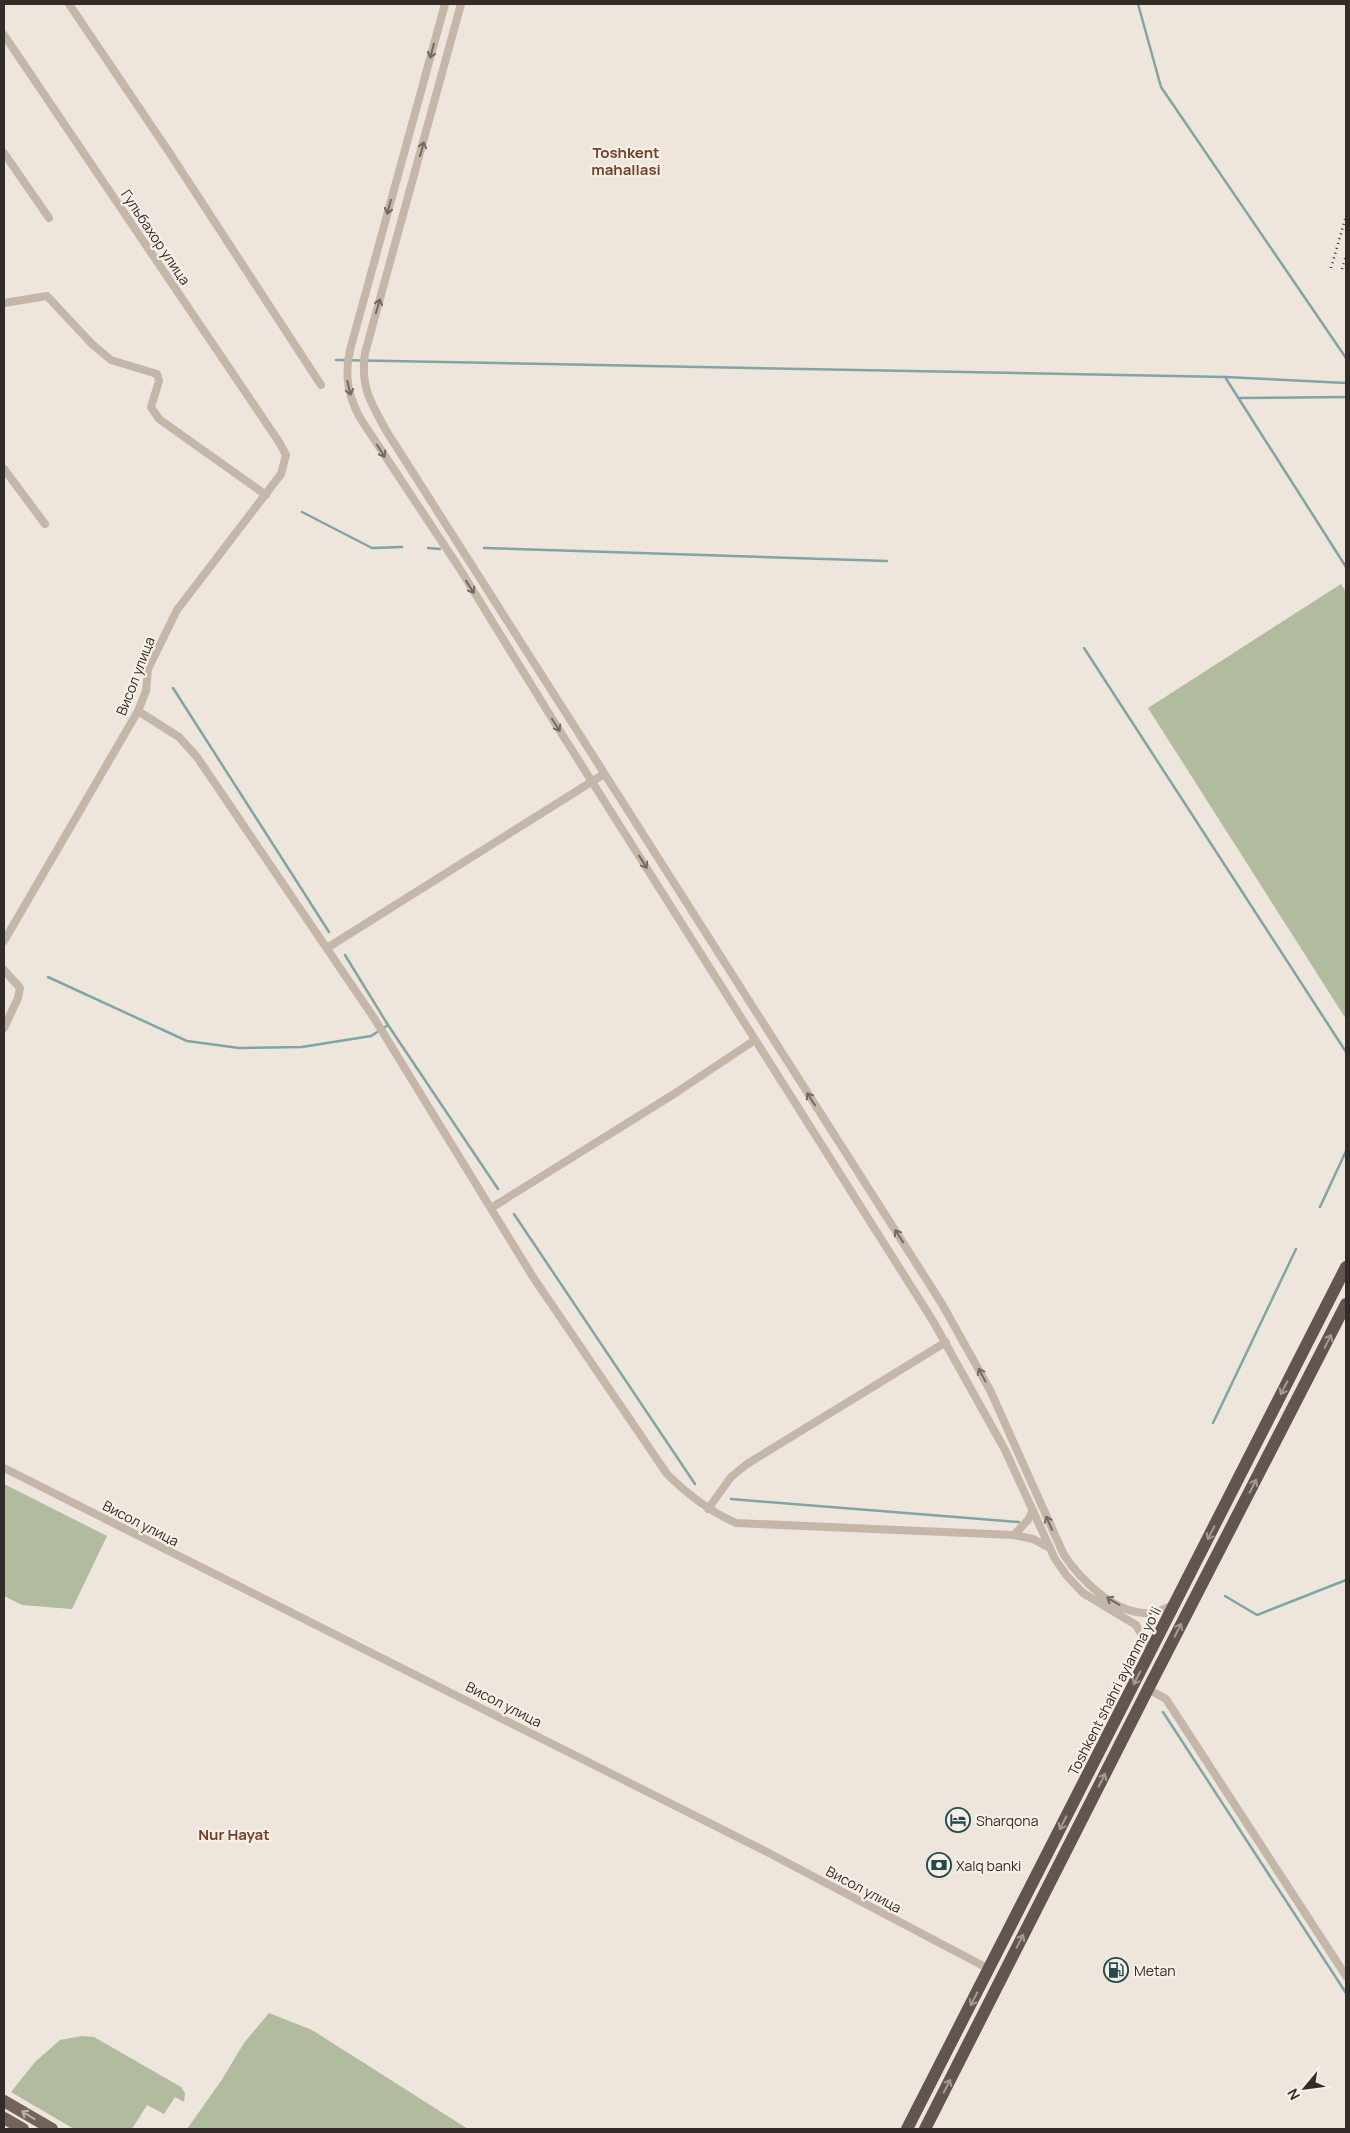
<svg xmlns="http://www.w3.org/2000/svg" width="1350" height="2133" font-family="Manrope,sans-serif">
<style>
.green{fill:#b1bb9e}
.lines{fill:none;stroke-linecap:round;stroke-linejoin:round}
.stream{stroke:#7fa5a7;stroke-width:2.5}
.minor{stroke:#c4b6a9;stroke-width:8}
.primary{stroke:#73635b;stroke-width:12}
.trunk{stroke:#62544e;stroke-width:12}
.rail{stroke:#332b28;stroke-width:2.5;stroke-dasharray:1 4;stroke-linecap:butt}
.oneway{stroke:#746a62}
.oneway2{stroke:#a59a93}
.oneway3{stroke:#bbb1a8}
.labels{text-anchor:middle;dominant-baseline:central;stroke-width:4.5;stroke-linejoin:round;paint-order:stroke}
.street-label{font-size:14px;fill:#332b28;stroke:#f6f0e7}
.poi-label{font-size:14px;fill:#332b28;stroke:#f6f0e7;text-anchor:start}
.neighbourhood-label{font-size:15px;font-weight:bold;fill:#773e2c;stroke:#f6f0e7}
</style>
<rect width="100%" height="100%" fill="#eee5dc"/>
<path class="green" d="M1341,584L1346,592V1019L1148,708Z
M4,1484L107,1536L72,1609L22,1605L4,1596Z
M269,2013L312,2030L468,2129H187L221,2081L244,2043Z
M82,2036L94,2037L181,2087L185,2093L184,2102L175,2097L164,2114L147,2105L132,2129H74L11,2092L35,2062L60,2040Z"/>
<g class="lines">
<path class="stream" d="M1138,4L1161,87L1346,358
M336,360L1225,377L1346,383
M1225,377L1346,567
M1238,398L1346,397
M302,512L372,548L402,547
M428,548L440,549
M484,548L887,561
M1084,648L1346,1052
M173,688L329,932
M345,955L388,1025L498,1189
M48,977L187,1041L239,1048L302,1047L371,1036L388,1025
M1320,1207L1346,1151
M514,1214L695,1484
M1213,1423L1296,1249
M731,1499L1019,1522
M1225,1596L1257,1615L1346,1580
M1163,1712L1346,1993"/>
<path class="minor" d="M69,4L169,152L321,385
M445,4L350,350C344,376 348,398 362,421L458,566L553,720L933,1321L1005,1450L1055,1559L1067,1576L1083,1593L1136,1625L1151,1652
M461,4L365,353C360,387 371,403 387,432L942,1304L990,1390L1064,1555C1081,1580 1112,1611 1144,1613C1155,1614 1164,1609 1173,1605
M4,35L279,442L286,455L281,474L177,610L148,669L146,691L138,711L4,941
M4,153L49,218
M4,303L47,296L92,344L111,360L157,374L159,381L151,407L159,419L266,495
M4,469L45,524
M138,711L179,737L197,757L374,1018L533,1277L667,1474C688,1495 709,1511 736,1523L1014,1535L1033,1539L1048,1547
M327,948L604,774
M4,970L20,988L18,998L4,1028
M491,1208L674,1094L755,1040
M4,1468L767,1852L989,1969
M708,1509L731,1477L747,1464L946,1342
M1014,1535L1028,1520L1033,1510
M1148,1689L1166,1699L1346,1976"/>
<path class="primary" d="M4,2101L52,2129
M4,2118L23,2129"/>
<path class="trunk" d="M907,2129L1346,1267
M925,2129L1148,1689L1346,1304"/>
<path class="rail" d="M1331,268L1346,216
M1342,269L1346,256"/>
</g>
<defs><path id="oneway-shaft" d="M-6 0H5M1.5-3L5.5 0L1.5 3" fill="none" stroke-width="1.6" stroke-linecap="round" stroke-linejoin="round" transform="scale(1.25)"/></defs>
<g class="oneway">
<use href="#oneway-shaft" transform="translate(432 51) rotate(105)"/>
<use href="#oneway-shaft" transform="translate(422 149) rotate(-74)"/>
<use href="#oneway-shaft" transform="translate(389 207) rotate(105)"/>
<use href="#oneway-shaft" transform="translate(378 306) rotate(-74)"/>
<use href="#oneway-shaft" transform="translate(349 388) rotate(77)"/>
<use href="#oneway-shaft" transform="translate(381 451) rotate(57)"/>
<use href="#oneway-shaft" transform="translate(470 587) rotate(58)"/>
<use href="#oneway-shaft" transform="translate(556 725) rotate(57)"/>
<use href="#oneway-shaft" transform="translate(643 862) rotate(58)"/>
<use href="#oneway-shaft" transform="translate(811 1099) rotate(-123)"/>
<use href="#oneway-shaft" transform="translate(899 1236) rotate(-123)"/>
<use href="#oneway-shaft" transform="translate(982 1375) rotate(-118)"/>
<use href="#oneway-shaft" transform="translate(1049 1523) rotate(-114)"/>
<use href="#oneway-shaft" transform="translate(1113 1601) rotate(-149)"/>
</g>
<g class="oneway2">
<use href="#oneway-shaft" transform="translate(1328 1341) rotate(-63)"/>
<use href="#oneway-shaft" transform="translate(1284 1388) rotate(117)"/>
<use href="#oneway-shaft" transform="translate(1253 1486) rotate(-63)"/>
<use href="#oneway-shaft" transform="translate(1211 1533) rotate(117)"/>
<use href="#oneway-shaft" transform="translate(1178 1630) rotate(-63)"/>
<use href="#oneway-shaft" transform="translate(1137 1678) rotate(117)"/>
<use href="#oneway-shaft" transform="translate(1102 1780) rotate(-63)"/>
<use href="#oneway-shaft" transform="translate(1063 1823) rotate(117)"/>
<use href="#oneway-shaft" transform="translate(1020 1941) rotate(-63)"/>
<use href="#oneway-shaft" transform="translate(974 1999) rotate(117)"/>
<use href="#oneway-shaft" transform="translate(947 2086) rotate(-63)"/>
</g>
<use class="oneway3" href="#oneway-shaft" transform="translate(28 2115) rotate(-149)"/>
<defs>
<symbol id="hotel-ring" viewBox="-11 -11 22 22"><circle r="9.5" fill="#f6f0e7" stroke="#234b4e" stroke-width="1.5"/><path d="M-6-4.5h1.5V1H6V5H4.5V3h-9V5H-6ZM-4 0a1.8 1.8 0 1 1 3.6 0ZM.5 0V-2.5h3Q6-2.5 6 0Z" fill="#234b4e"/></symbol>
<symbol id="bank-ring" viewBox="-11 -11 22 22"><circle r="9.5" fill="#f6f0e7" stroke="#234b4e" stroke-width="1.5"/><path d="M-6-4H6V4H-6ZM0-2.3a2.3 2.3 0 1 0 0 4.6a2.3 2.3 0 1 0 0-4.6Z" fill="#234b4e"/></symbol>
<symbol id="fuel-ring" viewBox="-11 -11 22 22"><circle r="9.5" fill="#f6f0e7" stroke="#234b4e" stroke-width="1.5"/><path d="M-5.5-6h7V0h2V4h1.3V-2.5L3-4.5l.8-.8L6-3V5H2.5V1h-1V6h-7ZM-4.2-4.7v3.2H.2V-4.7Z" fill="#234b4e"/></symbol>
</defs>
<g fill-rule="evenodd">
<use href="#hotel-ring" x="944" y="1806" width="28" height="28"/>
<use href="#bank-ring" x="925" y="1851" width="28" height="28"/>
<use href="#fuel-ring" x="1102" y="1956" width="28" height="28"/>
</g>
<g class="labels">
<g class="street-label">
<text transform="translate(156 237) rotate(56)">Гульбахор улица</text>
<text transform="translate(135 676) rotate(-69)">Висол улица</text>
<text transform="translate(141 1523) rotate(27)">Висол улица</text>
<text transform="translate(1114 1691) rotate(-63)">Toshkent shahri aylanma yoʻli</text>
<text transform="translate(504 1704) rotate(27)">Висол улица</text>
<text transform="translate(864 1889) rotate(28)">Висол улица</text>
</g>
<g class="poi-label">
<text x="976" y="1820">Sharqona</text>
<text x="956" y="1865">Xalq banki</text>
<text x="1134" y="1970">Metan</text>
</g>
<g class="neighbourhood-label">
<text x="626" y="152">Toshkent<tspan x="626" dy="17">mahallasi</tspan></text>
<text x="234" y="1834">Nur Hayat</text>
</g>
</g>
<rect width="1350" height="2133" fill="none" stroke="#332b28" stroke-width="10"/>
<g transform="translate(1305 2088) rotate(241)" stroke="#f6f0e7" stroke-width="4" paint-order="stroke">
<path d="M0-4L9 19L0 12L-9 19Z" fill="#332b28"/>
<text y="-8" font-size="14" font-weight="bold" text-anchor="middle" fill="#332b28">N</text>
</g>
</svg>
